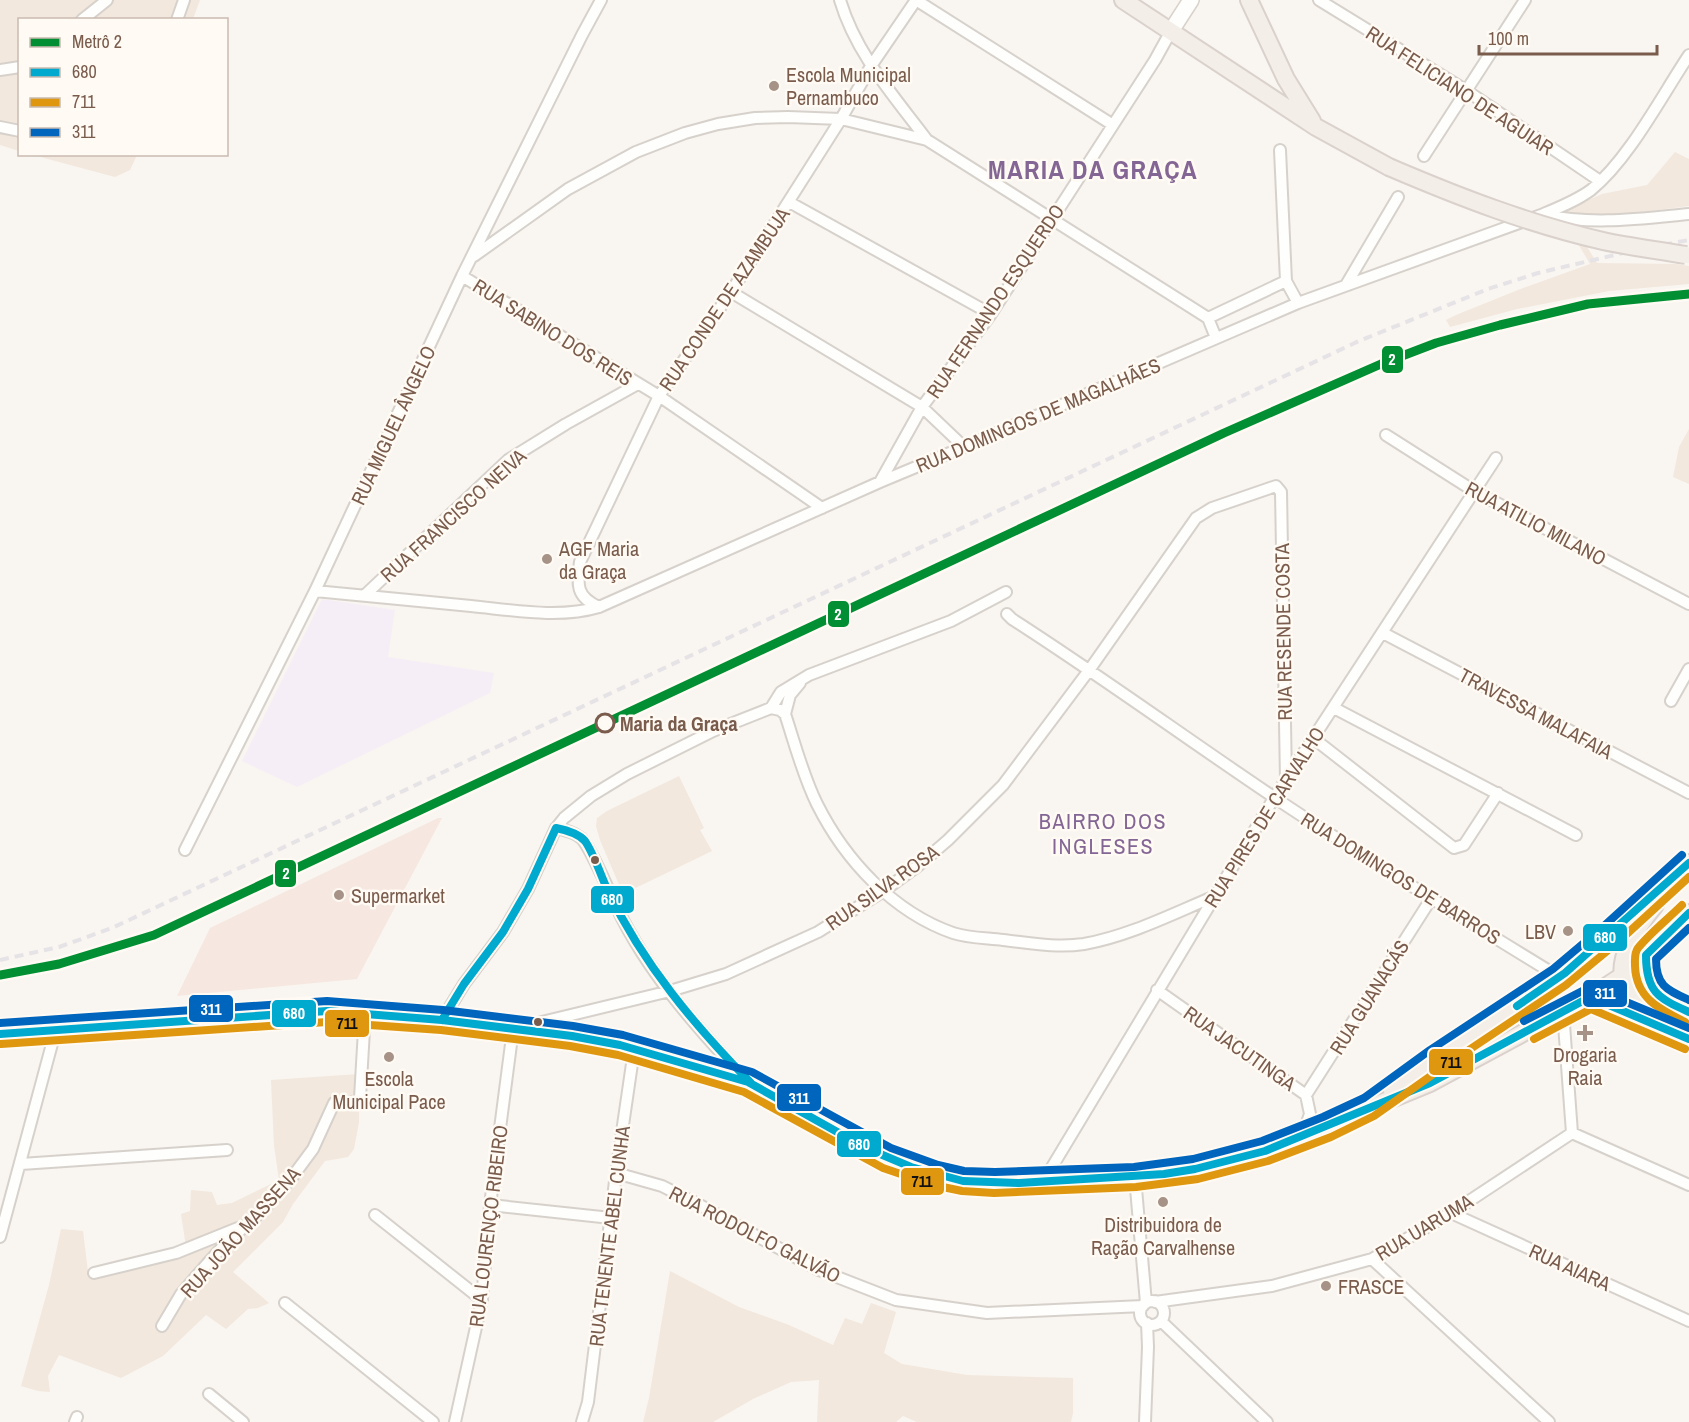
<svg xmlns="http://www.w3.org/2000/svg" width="1689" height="1422" font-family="'Archivo Narrow',sans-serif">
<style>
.residential{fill:#f2e8de}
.commercial{fill:#f6e8e1}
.education{fill:#f6eef6}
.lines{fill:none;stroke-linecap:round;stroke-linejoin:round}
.street-casing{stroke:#d7d1cb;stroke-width:14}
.secondary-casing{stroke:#d9d2cb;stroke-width:18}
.primary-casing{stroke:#dad1cc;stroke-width:20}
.street{stroke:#fefefd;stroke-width:10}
.secondary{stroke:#fefefd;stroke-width:15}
.primary{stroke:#f3eee8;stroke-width:16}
.rail{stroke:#e6e3e7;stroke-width:4;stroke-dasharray:9 6;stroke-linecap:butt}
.primary-bridge-casing{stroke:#dad1cc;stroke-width:20;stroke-linecap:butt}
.primary-bridge{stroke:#f3eee8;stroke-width:16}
.bus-1-casing{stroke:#fffaf3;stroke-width:12}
.bus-2-casing{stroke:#fffaf3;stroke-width:12}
.bus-3-casing{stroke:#fffaf3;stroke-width:12}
.bus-1{stroke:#00a9ce;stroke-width:8}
.bus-2{stroke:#de970f;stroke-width:8}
.bus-3{stroke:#0065bd;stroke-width:8}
.metro-1-casing{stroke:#fffaf3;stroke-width:14}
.metro-1{stroke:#028f34;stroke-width:9}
.poi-dot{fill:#a69286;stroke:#fffaf3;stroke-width:2}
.stop-dot{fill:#fffaf3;stroke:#7a5c4d;stroke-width:3}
.bus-dot{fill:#7a5c4d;stroke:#fffaf3;stroke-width:2}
.labels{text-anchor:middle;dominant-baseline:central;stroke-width:5;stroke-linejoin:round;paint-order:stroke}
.poi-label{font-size:20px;fill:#7a5c4d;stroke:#fffaf3;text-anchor:start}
.street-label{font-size:20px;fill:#7a5c4d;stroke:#fffaf3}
.stop-label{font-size:20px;font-weight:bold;fill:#7a5c4d;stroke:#fffaf3;text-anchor:start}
.quarter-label{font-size:22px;letter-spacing:1.5px;fill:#846695;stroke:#fffaf3}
.district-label{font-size:26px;font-weight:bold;letter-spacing:1.5px;fill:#846695;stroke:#fffaf3}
.line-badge{stroke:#fffaf3;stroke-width:2}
.badge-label{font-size:16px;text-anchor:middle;font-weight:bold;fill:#fff}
.pale-badge-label{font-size:16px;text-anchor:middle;font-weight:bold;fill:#111}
</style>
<rect width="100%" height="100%" fill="#f9f5f0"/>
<path class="residential" d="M0,0H200L193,19L20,20L19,151L0,145Z
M1675,152L1689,159V206L1571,221L1597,263L1676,264L1689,266V284L1609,291L1517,309L1450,327L1446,320L1456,315L1518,290L1590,264L1560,213L1602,194L1647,185Z
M33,155L137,154V155L130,170L115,177Z
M1689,429V484L1673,477L1679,447Z
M679,776L704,828L700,830L712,851L623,894L600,840L596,826L597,818L607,811Z
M359,1074V1122L354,1149L348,1157L325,1161L293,1204L283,1222L233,1272L269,1303L258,1308L248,1309L226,1329L206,1315L163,1356L121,1378L59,1355L48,1376L50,1392L38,1391L21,1386L49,1285L61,1229L83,1231L88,1272L186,1247L181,1214L190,1211L191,1190L212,1192L217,1205L232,1203L279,1180L274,1146L271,1080Z
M670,1271L739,1307L789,1325L833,1345L845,1318L862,1324L871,1303L896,1312L884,1353L902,1364L967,1375L1073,1378V1413L1071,1422H917L903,1416L896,1422H817L819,1380L791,1382L753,1399L713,1422H643L649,1398Z"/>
<path class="commercial" d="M438,818H442L357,979L177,996L210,928Z"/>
<path class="education" d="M322,599L395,610L388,657L494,673L490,693L297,787L242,761Z"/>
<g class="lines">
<defs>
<path id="street" d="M840,0C856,54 894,96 927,140
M916,0L1113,125
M1319,0L1467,91L1600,181
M82,20L107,0
M177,20L184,0
M0,70L20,67
M0,127L20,131
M1280,150L1286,281L1298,303
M1424,156L1525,0
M789,202L991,314
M1542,215C1595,225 1636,219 1689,214
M474,256L568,189L636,152L685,133L718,124L755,118L788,117L841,119L927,140L1208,318L1216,338
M462,276L659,396L822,508
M1346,285L1398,197
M731,292L922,407L964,447
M1208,318L1286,281
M1386,435L1474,491L1689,604
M880,482L922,407L991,314L1155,60L1171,31
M315,591C367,596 419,601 471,606C512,610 559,619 599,607L880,482L964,447L1298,303L1541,215C1558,208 1576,201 1591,190C1629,159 1661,97 1689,55
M365,595L508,460L566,424L638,384
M599,607C576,597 577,585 580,562L659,396L731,292L841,119L871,66L916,0
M1007,614L1012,619C1101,676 1187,739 1275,798C1368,860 1464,919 1559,977
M1383,633L1689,793
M1671,701L1689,669
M771,708L780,710L785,714C795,744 803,776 817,804C845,860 893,912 953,933C968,938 987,938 1003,940C1030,943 1057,948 1084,944C1129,936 1172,914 1213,897
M1334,708L1576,835
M785,714L790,695L800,683
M1313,738L1454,848L1464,845L1498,793
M556,828C565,830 574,832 581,838C590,846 610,894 617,908C648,973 698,1029 747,1081
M185,850L315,591L462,276L582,35L601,0
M1157,990L1306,1095L1310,1114L1302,1137
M1563,1011L1572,1133
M442,1020L464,984L503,932L528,889L556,828L564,818L591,796L627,774L713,731L771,708L781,692L809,675L951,621L1006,592
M1306,1095L1431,899
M1572,1133L1689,1185
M21,1164L227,1150
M616,1173L662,1186L694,1202L819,1270L896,1300L987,1313L1143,1306
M1135,1177L1146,1303
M1043,1182L1274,798L1496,458
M490,1205L611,1218
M1451,1213L1689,1321
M375,1215L482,1300
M0,1237L56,1029
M1372,1259L1549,1422
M94,1273L176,1253L238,1228
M1140 1313a12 12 0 1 1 24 0a12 12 0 1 1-24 0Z
M1155,1302L1272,1286L1372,1259L1451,1213L1572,1133
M285,1303L433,1422
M1161,1321L1267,1422
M162,1326L181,1294L207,1264L227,1242L262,1211L293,1176L313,1149L334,1103L356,1102L360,1098L365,1013
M209,1394L243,1422
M75,1422L77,1417
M455,1422L482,1300L490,1205L513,1029L670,991L726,974L818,932L882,892L919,865L948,840L1003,785L1090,669L1196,518L1212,508L1276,486L1281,492L1286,780
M582,1422L588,1402L616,1173L634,1050
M1145,1422L1148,1347L1147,1323"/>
<path id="secondary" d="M1171,31L1191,0"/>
<path id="primary" d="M1123,0L1316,127L1389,167
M1249,0L1286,79L1312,121
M1655,905C1638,926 1613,959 1626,989C1632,1003 1645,1013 1656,1024
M1646,955C1644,994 1657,997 1689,1012
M1590,997L1689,1039
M0,1034L327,1011L442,1020L572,1036L620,1045L748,1082L887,1158L935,1175L963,1181L995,1183L1135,1177L1195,1169L1265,1151L1430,1083L1590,997L1622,976L1689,913
M1392,1091L1559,977L1611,934L1689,863"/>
</defs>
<use href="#street" class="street-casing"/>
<use href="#secondary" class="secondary-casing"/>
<use href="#primary" class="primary-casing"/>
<use href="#street" class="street"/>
<use href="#secondary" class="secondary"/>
<use href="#primary" class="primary"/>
<path class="rail" d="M0,960L59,947L112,928L1359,341L1488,289L1538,273L1640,249L1689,240"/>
<defs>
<path id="primary-bridge" d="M1389,167C1459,197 1529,224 1603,241C1630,247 1658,250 1686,255"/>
</defs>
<use href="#primary-bridge" class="primary-bridge-casing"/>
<use href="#primary-bridge" class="primary-bridge"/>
<defs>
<path id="bus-1" d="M1689,913L1646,955C1646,992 1658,998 1689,1012
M1517,1006L1565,973L1689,863
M442,1020L464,984L503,932L528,889L556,828C566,830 578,833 585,841C594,854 601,876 608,891C643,964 695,1026 751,1083
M0,1034L327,1011L442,1020L572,1036L620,1045L748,1082L866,1148L911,1167L963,1181L1019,1183L1164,1174L1195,1169L1265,1151L1430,1083L1590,997L1689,1039"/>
<path id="bus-2" d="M1682,905C1668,919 1650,933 1638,948C1634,953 1635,960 1635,966C1636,998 1659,1009 1685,1022
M1534,1039L1591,1009L1685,1049
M1,1044L327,1022L441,1030L570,1046L618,1055L744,1092L883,1168L933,1185L962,1191L994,1193L1136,1187L1198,1179L1268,1161L1331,1137L1374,1116L1442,1068L1566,985L1618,942L1689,877"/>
<path id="bus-3" d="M1689,928L1656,959C1656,986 1667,990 1689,1000
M1524,1021L1590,987L1689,1028
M0,1023L327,1001L443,1010L573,1026L623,1035L752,1072L891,1148L938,1165L964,1171L995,1172L1134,1167L1193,1159L1262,1141L1323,1117L1364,1098L1430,1050L1553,969L1604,926L1682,855"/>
</defs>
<use href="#bus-1" class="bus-1-casing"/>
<use href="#bus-2" class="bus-2-casing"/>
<use href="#bus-3" class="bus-3-casing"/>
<use href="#bus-1" class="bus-1"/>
<use href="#bus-2" class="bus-2"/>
<use href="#bus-3" class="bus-3"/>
<defs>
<path id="metro-1" d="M0,975L59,964L154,935L1224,433L1381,364L1436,343L1500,325L1588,304L1689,294"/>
</defs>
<use href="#metro-1" class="metro-1-casing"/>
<use href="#metro-1" class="metro-1"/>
</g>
<g class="poi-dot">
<circle cx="774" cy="86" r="6"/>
<circle cx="547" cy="559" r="6"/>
<circle cx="339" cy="895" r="6"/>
<circle cx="1568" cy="931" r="6"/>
<path d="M1582 1024h6v6h6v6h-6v6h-6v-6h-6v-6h6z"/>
<circle cx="389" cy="1057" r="6"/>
<circle cx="1163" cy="1202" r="6"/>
<circle cx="1326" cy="1286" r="6"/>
</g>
<circle class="stop-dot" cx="605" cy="723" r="9"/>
<g class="bus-dot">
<circle cx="595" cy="860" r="5"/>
<circle cx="538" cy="1022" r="5"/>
</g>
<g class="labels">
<g class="poi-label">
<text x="786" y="74">Escola Municipal<tspan x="786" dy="23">Pernambuco</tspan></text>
<text x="559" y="548">AGF Maria<tspan x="559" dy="23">da Graça</tspan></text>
<text x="351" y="895">Supermarket</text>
<text x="1556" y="931" text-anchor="end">LBV</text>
<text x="1585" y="1054" text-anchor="middle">Drogaria<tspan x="1585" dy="23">Raia</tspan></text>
<text x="389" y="1078" text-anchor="middle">Escola<tspan x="389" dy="23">Municipal Pace</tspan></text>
<text x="1163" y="1224" text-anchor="middle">Distribuidora de<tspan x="1163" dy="23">Ração Carvalhense</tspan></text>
<text x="1338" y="1286">FRASCE</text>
</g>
<g class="street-label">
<text transform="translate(1460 90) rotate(33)">RUA FELICIANO DE AGUIAR</text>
<text transform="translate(724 299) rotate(-56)">RUA CONDE DE AZAMBUJA</text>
<text transform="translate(995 301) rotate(-56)">RUA FERNANDO ESQUERDO</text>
<text transform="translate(553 332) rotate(32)">RUA SABINO DOS REIS</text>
<text transform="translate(1038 415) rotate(-23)">RUA DOMINGOS DE MAGALHÃES</text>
<text transform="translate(393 425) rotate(-65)">RUA MIGUEL ÂNGELO</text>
<text transform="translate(453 515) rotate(-42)">RUA FRANCISCO NEIVA</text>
<text transform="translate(1536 523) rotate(28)">RUA ATILIO MILANO</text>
<text transform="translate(1283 632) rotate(-91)">RUA RESENDE COSTA</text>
<text transform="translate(1536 713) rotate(28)">TRAVESSA MALAFAIA</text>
<text transform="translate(1264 817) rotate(-58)">RUA PIRES DE CARVALHO</text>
<text transform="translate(1401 878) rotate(32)">RUA DOMINGOS DE BARROS</text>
<text transform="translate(882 887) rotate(-35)">RUA SILVA ROSA</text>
<text transform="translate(1369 997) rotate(-58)">RUA GUANACÁS</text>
<text transform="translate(1240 1048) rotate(35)">RUA JACUTINGA</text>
<text transform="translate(488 1226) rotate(-83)">RUA LOURENÇO RIBEIRO</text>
<text transform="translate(1424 1227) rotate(-31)">RUA UARUMA</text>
<text transform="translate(240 1232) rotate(-48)">RUA JOÃO MASSENA</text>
<text transform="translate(755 1234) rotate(27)">RUA RODOLFO GALVÃO</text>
<text transform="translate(609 1236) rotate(-83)">RUA TENENTE ABEL CUNHA</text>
<text transform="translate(1570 1267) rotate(24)">RUA AIARA</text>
</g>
<g class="stop-label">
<text x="620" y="723">Maria da Graça</text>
</g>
<g class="quarter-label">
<text x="1103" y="821">BAIRRO DOS<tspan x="1103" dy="25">INGLESES</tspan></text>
</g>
<g class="district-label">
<text x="1093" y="169">MARIA DA GRAÇA</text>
</g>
</g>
<g class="line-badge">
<rect x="1381" y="345" width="23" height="29" rx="6" fill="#028f34"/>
<rect x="827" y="600" width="23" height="28" rx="6" fill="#028f34"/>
<rect x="274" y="859" width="23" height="29" rx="6" fill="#028f34"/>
<rect x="590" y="885" width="45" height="29" rx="6" fill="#00a9ce"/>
<rect x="1582" y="923" width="46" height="29" rx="6" fill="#00a9ce"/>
<rect x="1582" y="979" width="46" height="29" rx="6" fill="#0065bd"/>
<rect x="188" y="994" width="46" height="29" rx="6" fill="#0065bd"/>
<rect x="271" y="999" width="46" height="29" rx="6" fill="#00a9ce"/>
<rect x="324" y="1009" width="46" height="29" rx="6" fill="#de970f"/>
<rect x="1428" y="1048" width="46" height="28" rx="6" fill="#de970f"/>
<rect x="776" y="1083" width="46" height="29" rx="6" fill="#0065bd"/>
<rect x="836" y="1130" width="46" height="28" rx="6" fill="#00a9ce"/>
<rect x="900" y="1167" width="45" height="29" rx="6" fill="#de970f"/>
</g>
<g class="badge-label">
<text x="1392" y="365">2</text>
<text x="838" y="620">2</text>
<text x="286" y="879">2</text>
<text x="612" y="905">680</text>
<text x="1605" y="943">680</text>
<text x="1605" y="999">311</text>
<text x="211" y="1015">311</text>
<text x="294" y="1019">680</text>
<text x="799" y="1104">311</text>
<text x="859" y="1150">680</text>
</g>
<g class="pale-badge-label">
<text x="347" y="1029">711</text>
<text x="1451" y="1068">711</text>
<text x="922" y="1187">711</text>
</g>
<rect x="18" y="18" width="210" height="138" fill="#fffaf3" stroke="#cabbb1" stroke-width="1.5"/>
<rect x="30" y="38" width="30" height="9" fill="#028f34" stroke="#cabbb1" stroke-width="1.5"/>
<text x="72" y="48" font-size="18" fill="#7a5c4d">Metrô 2</text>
<rect x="30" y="68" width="30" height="9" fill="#00a9ce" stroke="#cabbb1" stroke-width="1.5"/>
<text x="72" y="78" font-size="18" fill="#7a5c4d">680</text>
<rect x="30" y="98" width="30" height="9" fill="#de970f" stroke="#cabbb1" stroke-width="1.5"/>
<text x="72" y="108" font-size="18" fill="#7a5c4d">711</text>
<rect x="30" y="128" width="30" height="9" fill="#0065bd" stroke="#cabbb1" stroke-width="1.5"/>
<text x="72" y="138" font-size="18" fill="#7a5c4d">311</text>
<path d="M1479 45v9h178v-9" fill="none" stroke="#7a5c4d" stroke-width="3"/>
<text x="1488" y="45" font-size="18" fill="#7a5c4d" stroke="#fffaf3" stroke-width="4.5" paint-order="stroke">100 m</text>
</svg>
